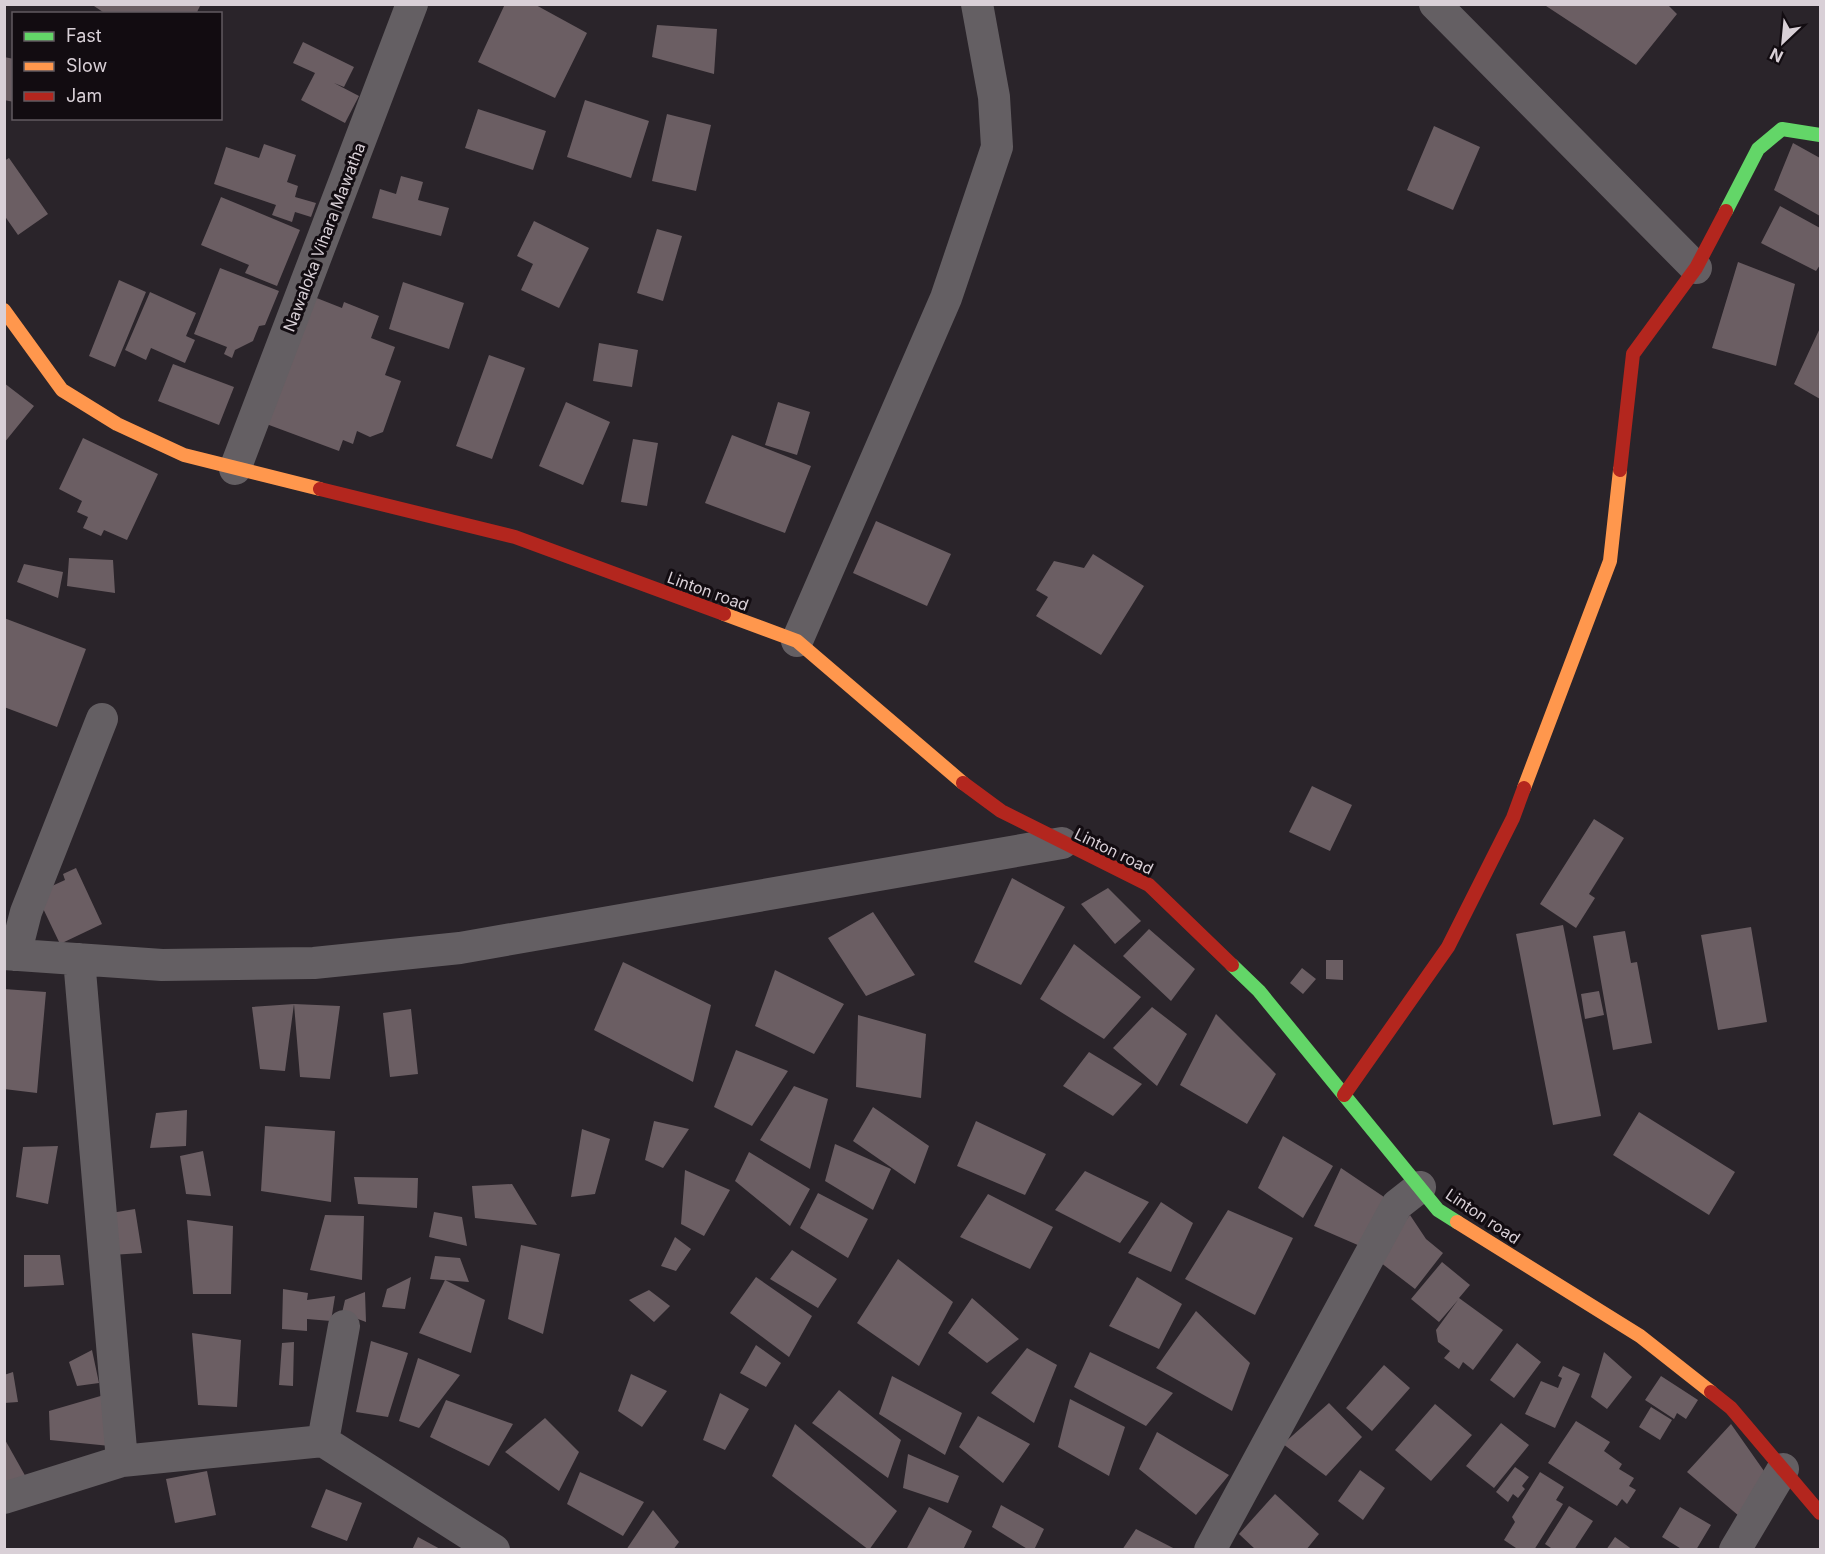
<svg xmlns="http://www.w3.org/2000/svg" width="1825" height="1554" font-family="Inter,sans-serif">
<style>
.building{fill:#6b5e63}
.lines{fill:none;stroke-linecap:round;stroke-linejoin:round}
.street{stroke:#645f63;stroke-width:32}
.fast{stroke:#63d668;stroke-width:14}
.slow{stroke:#ff974d;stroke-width:14}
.jam{stroke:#b3261e;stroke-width:14}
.labels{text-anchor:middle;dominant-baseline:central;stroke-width:6;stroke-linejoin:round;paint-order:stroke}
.street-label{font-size:16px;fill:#d9d0d7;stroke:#120c11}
</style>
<rect width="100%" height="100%" fill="#2a242a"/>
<path class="building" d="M91,4H201L196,14H106Z
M505,4H534L587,33L555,98L478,62Z
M1543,4H1667L1677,14L1636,65Z
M657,25L717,29L714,74L652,57Z
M303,42L354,67L344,87L334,83L359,96L345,123L301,100L315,73L293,63Z
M4,57L14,59V102L4,100Z
M585,100L649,121L631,178L567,157Z
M478,109L546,131L533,170L465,148Z
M667,114L711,125L696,191L652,181Z
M1434,126L1480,147L1453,210L1407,190Z
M1793,143L1820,158V216L1774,190Z
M264,144L296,155L287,182L298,186L295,197L316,203L311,217L295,212L292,222L272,215L276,205L214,184L226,147L259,158Z
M9,158L48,214L18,235L4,215V161Z
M401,176L423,182L418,200L449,208L441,236L372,218L380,189L396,194Z
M221,197L300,230L277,286L245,273L249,265L201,245Z
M1780,206L1820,228V265L1816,271L1761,243Z
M534,221L589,248L559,308L521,290L533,264L517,256Z
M657,229L682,236L663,301L637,293Z
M1738,262L1795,284L1776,366L1712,348Z
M220,268L279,291L265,325L259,326L253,341L235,350L232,358L224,354L227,347L194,334Z
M119,280L146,292L115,367L89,356Z
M403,282L464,303L449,349L389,329Z
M150,292L196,313L186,336L195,340L185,363L151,348L146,360L125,350Z
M309,295L342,308L344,302L379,316L371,338L395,347L385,375L401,381L383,432L370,437L357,431L353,444L343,440L339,451L261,422Z
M1820,328V399L1794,384Z
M599,343L638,350L632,387L593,381Z
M489,355L525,368L492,459L456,446Z
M173,364L234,387L219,425L158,401Z
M4,383L34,406L4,443Z
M566,402L610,422L583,485L539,466Z
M778,402L810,412L797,455L765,445Z
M732,435L811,466L785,533L705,503Z
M83,438L158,474L127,540L104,530L101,536L83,528L88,517L77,512L82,501L59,489Z
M633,439L658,443L647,506L621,502Z
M876,521L951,554L927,606L853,573Z
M1093,554L1144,586L1101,655L1036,616L1048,597L1036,590L1054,561L1084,568Z
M69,558L113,560L115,593L67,586Z
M24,564L63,572L58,598L17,582Z
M4,618L86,649L57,727L4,707Z
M1312,786L1352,805L1330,851L1289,832Z
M1594,819L1624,838L1589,894L1595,898L1576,928L1540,904Z
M76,868L102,924L60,944L39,900L41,891L65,880L63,874Z
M1012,878L1065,907L1021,985L974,962Z
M1108,888L1141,921L1115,944L1081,904Z
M873,912L915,975L866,996L828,938Z
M1563,925L1601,1116L1553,1125L1516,934Z
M1751,927L1767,1022L1718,1030L1701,935Z
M1149,929L1195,969L1171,1001L1123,956Z
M1625,931L1631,963L1637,962L1652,1043L1613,1050L1593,936Z
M1074,944L1141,997L1104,1039L1040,999Z
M1326,960H1343V980L1326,979Z
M623,962L711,1005L693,1082L594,1030Z
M1302,968L1316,979L1303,994L1290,983Z
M775,970L844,1004L814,1054L755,1026Z
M4,989L46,992L37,1093L4,1089Z
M1599,991L1604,1015L1585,1019L1581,994Z
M294,1004L340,1006L330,1079L300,1077L294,1004L285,1071L260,1069L252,1007Z
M1152,1007L1187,1034L1157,1086L1113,1048Z
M411,1009L418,1074L390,1077L383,1013Z
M1216,1014L1276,1074L1247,1124L1180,1085Z
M858,1015L926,1034L921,1098L856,1087Z
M736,1050L788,1071L752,1126L714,1107Z
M1089,1052L1142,1084L1113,1116L1063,1086Z
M794,1086L828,1099L810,1169L760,1140Z
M873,1107L929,1146L915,1184L853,1141Z
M187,1110L186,1146L150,1148L156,1113Z
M1639,1112L1735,1172L1709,1215L1613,1155Z
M654,1121L689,1129L663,1168L645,1160Z
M976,1121L1046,1154L1025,1195L957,1166Z
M265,1126L335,1131L331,1202L261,1191Z
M582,1129L610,1139L595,1194L571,1197Z
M1283,1136L1333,1166L1303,1218L1258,1188Z
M835,1144L891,1169L873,1210L825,1181Z
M58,1146L48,1204L16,1197L23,1147Z
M203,1151L211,1196L186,1194L180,1156Z
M749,1152L810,1189L790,1226L735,1181Z
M1341,1168L1384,1197L1360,1246L1314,1226Z
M685,1170L730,1190L704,1236L681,1224Z
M1085,1171L1149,1202L1120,1243L1055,1210Z
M354,1177L418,1178L417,1208L358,1204Z
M512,1184L537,1225L475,1218L472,1186Z
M818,1193L868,1219L848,1258L800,1228Z
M988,1194L1053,1227L1030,1269L960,1237Z
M1161,1202L1193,1223L1171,1272L1128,1253Z
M135,1209L142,1253L111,1255V1213Z
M1228,1210L1293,1238L1255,1315L1185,1279Z
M434,1212L462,1217L467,1246L429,1237Z
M325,1215L364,1216L362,1280L310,1270Z
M1410,1215L1426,1239L1443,1253L1415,1289L1376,1259Z
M187,1220L233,1226L231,1294H193Z
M675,1237L691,1249L676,1271L661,1266Z
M521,1245L560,1254L543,1334L508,1319Z
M792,1250L837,1279L818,1308L770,1279Z
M24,1255H60L64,1285L24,1287Z
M435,1256L460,1258L469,1282L430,1279Z
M898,1259L953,1302L919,1366L857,1323Z
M1442,1262L1470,1285L1459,1298L1503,1330L1473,1370L1463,1362L1459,1369L1444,1358L1450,1351L1438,1342L1436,1330L1458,1300L1439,1322L1411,1299Z
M411,1277L405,1309L382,1307L387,1289Z
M756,1277L812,1316L789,1357L730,1313Z
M1137,1277L1182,1304L1159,1349L1109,1326Z
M445,1280L485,1300L471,1353L419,1333Z
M283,1289L308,1293L307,1300L335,1296L331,1321L307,1319V1331L282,1329Z
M649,1290L670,1306L654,1322L629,1300Z
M365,1292L366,1322L342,1313L345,1300Z
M972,1298L1019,1339L987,1363L948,1333Z
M1196,1311L1250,1363L1232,1411L1156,1368Z
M192,1333L241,1340L237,1407L198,1405Z
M371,1341L408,1353L388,1417L356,1412Z
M294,1342L293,1386L279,1385L282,1343Z
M1517,1343L1541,1362L1514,1398L1490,1380Z
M756,1345L781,1363L766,1387L740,1373Z
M1027,1348L1057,1365L1034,1423L991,1393Z
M92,1350L99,1383L77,1386L69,1362Z
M1090,1352L1173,1393L1146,1426L1074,1387Z
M1604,1352L1632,1377L1607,1409L1591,1397Z
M418,1358L460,1375L419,1428L399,1421Z
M1384,1365L1410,1388L1372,1431L1346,1408Z
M1563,1366L1580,1374L1555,1428L1525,1414L1541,1381L1558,1388L1562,1378L1558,1376Z
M13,1372L18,1402L4,1403V1375Z
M631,1374L667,1391L642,1427L618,1411Z
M892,1376L962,1413L945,1455L879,1414Z
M1661,1376L1698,1400L1686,1419L1677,1413L1674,1419L1645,1400Z
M839,1390L901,1440L888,1478L812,1423Z
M720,1393L749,1409L725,1450L703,1440Z
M104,1395L110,1446L50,1440L49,1411Z
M1070,1399L1125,1427L1109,1476L1058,1447Z
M446,1400L513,1424L489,1466L430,1437Z
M1329,1403L1362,1437L1326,1476L1283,1444Z
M1435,1404L1472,1435L1431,1481L1395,1450Z
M1651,1407L1672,1420L1660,1440L1639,1427Z
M978,1416L1030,1444L1003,1483L959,1447Z
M545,1418L579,1452L559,1491L505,1452Z
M1576,1421L1610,1442L1604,1451L1622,1464L1619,1469L1634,1478L1629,1486L1636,1490L1627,1504L1622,1499L1617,1506L1548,1463Z
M1501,1423L1529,1445L1494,1488L1466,1466Z
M795,1424L897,1511L869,1550L772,1476Z
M1731,1424L1764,1471L1739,1516L1687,1472Z
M1157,1432L1229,1475L1196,1515L1139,1469Z
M4,1438L27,1479L4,1482Z
M908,1454L959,1476L948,1503L903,1488Z
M1515,1467L1529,1477L1522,1486L1525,1489L1518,1498L1513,1494L1508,1502L1496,1492Z
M1360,1470L1385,1488L1363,1520L1338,1501Z
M207,1471L216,1515L175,1523L166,1479Z
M580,1472L644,1502L623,1536L567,1504Z
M1540,1472L1564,1487L1556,1500L1563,1504L1534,1550H1519L1504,1540L1515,1522L1512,1517Z
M326,1489L362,1503L347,1541L311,1527Z
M1275,1494L1319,1534L1306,1550H1256L1239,1534Z
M1001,1505L1044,1529L1034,1550H1029L992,1527Z
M1569,1506L1593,1521L1574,1550H1554L1545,1544Z
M929,1507L972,1531L963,1550H906Z
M1680,1507L1711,1525L1696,1550H1683L1662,1537Z
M653,1510L679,1542L673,1550H626Z
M1136,1529L1177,1550H1122Z
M418,1537L442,1550H412Z
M1615,1537L1633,1550H1606Z"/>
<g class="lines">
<path class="street" d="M1435,4L1696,268
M235,469L412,4
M797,641L946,298L997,147L994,97L977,4
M4,954L162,965L314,963L460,948L1062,843
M15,955L26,912L102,719
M79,959L122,1461
M323,1441L344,1326
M4,1498L122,1461L323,1441L494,1550
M1210,1550L1397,1205L1420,1187
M1735,1550L1783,1469"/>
<path class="fast" d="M1726,211L1758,149L1782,129L1820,135
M1232,965L1259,991L1438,1210L1457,1222"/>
<path class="slow" d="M4,310L62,390L117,424L184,455L320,489
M724,614L797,641L963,783
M1524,788L1610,561L1620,470
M1457,1222L1640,1336L1711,1392"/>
<path class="jam" d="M1620,470L1633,354L1696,268L1726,211
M320,489L515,537L724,614
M963,783L1001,811L1149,885L1232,965
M1344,1095L1448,947L1513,818L1524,788
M1711,1392L1731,1408L1820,1513"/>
</g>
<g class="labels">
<g class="street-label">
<text transform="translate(324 237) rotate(-69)">Nawaloka Vihara Mawatha</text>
<text transform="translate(708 591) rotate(20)">Linton road</text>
<text transform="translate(1114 851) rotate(26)">Linton road</text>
<text transform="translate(1483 1216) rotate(34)">Linton road</text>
</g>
</g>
<rect width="1825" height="1554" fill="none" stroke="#d9d0d7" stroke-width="12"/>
<rect x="12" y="12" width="210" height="108" fill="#120c11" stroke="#625a60" stroke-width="1.5"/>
<rect x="24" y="32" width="30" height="9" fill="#63d668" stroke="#625a60" stroke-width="1.5"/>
<text x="66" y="42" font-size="18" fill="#d9d0d7">Fast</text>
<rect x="24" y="62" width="30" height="9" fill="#ff974d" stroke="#625a60" stroke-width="1.5"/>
<text x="66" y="72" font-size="18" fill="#d9d0d7">Slow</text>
<rect x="24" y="92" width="30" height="9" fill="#b3261e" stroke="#625a60" stroke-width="1.5"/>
<text x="66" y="102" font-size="18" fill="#d9d0d7">Jam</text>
<g transform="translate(1783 42) rotate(206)" stroke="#120c11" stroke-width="4.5" paint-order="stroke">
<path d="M0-4.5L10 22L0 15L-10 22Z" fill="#d9d0d7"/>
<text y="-9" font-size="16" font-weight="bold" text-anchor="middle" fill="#d9d0d7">N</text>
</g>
</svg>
